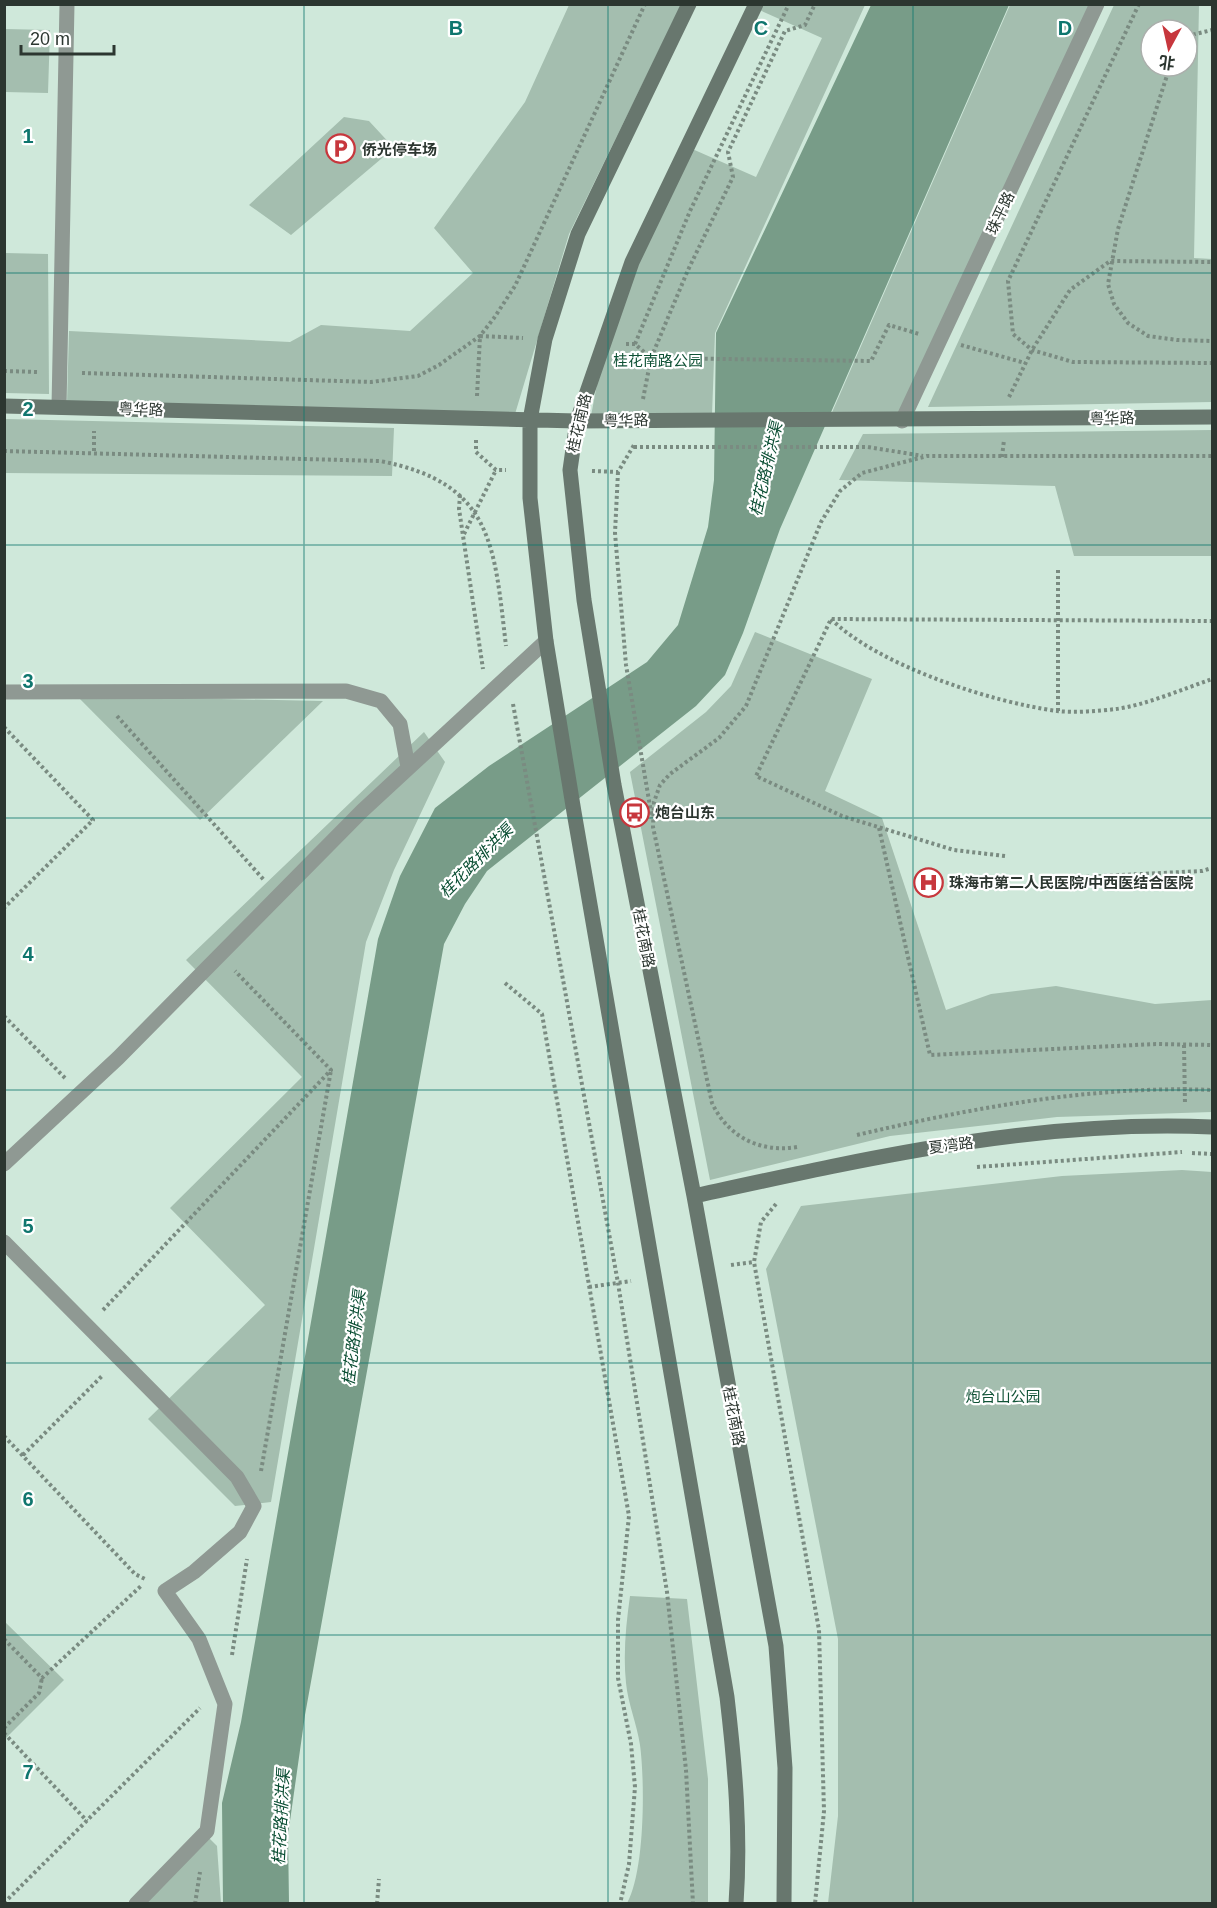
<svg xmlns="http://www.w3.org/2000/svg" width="1217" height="1908" font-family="Helvetica,'Noto Sans SC',sans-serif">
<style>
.green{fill:#a4beaf;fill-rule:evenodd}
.water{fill:#789c88}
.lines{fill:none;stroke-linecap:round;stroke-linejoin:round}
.path{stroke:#7a8b81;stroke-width:4;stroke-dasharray:3 3;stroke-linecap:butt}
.lane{stroke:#8f9993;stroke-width:15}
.street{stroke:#8f9993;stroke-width:15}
.secondary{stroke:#68776e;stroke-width:15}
.grid{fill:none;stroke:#0f766e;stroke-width:1.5;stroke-opacity:0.55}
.labels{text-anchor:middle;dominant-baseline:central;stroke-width:4.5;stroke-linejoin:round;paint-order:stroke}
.poi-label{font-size:15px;font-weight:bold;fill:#2c3630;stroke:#fff;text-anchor:start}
.street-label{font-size:15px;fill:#2c3630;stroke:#fff}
.park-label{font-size:15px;fill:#105236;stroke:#fff}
.water-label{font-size:16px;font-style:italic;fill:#0a4e33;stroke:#fff}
.grid-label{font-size:20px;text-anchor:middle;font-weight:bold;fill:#0f766e;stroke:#fff;stroke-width:4.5;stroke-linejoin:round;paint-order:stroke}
</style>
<rect width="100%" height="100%" fill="#cfe8da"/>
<path class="green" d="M569,5H681L569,234L515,414L67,403L69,331L290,342L321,325L410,331L473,273L434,228L525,102Z
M759,5H865L715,333L712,415L591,416L604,347L635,262L690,148L756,177L822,38L757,9Z
M1010,5H1095L902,418L830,417Z
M1114,5H1199L1194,258L1212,259V402L928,407ZM1151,30H1187V66H1151Z
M5,29L50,30L48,93L5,92Z
M344,117L369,121L394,148L291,235L249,205Z
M5,253L48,254L49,394L5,393Z
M5,419L394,428L392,476L5,473Z
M1212,430V556H1074L1055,486L839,480L863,434Z
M755,632L872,679L825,791L882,818L946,1010L991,994L1056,986L1155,1004L1212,1000V1112L1057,1117L890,1136L710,1180L630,772L706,712L731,686Z
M77,696L323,701L200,820Z
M424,732L445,762L394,870L366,942L271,1502L235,1506L148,1419L265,1305L170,1208L302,1077L186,960Z
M1182,1170L1212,1172V1903H828L838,1816V1639L766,1269L801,1206L1062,1176Z
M630,1596L687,1599L708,1779V1903H627C645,1871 645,1782 640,1745C637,1724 628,1704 626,1683C623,1654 626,1624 630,1596Z
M4,1621L64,1680L5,1739H4Z
M209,1838L217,1846L221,1903L143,1904Z"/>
<path class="water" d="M871,5H1009L780,529L743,633L725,675L696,706L487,871L465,904L444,944L305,1715L288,1835L289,1903L223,1904L222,1803L241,1722L378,939L400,876L435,808L489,766L647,662L678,625L708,527L714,480L716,333Z"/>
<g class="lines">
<path class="path" d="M1139,4L1008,281L1013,334L1032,350L1073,362L1212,363
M1187,36L1212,30
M1170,66L1118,229L1108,284L1114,304L1128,323L1148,336L1177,340L1212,341
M626,344H635L651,358L871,361L889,325L919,334
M635,344L690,211L789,4
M961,345L1025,363
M4,371L38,372
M82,373L371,382L418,376L439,365L480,336L494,318L515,286L645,4
M477,396L480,336L523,338
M1009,397L1032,350L1070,290L1110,261L1212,262
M643,399L651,358L688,270L733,177L728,152L785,31L805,25L815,4
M476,440V452L496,470H506
M634,447H868L923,456
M4,451L380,461C494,483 494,546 506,646
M94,451V431
M1002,457L1004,440
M592,471L618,472L634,445
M618,472L615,533L626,665L652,818
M460,495L459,509L483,669
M464,534L496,470
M831,619C879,666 991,702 1057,711C1075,713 1098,711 1116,709C1146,705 1183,689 1212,679
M513,704L618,1283L667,1592L686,1770L693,1904
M1058,711V567
M117,716L264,880
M4,727L93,820L4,908
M879,828L930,1055L1156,1044L1212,1045
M1005,856L954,850L842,816L756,776L831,619L1212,621
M1080,877L1202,871L1212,868
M505,983L542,1014L629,1516L618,1620V1678L631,1744L635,1787L629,1864L620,1904
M4,1016L65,1078
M1184,1045L1185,1104
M857,1135C972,1108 1094,1085 1212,1090
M797,1147C760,1153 728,1137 712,1103L653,827L654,802L660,785L670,774L719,738L746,706L821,522L840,491L862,473L927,456H1212
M1192,1153L1212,1154
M977,1167L1182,1152
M776,1204L761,1222L754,1262L819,1630L824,1811L815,1904
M731,1265L754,1262
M589,1287L631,1281
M103,1310L331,1070L235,971
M4,1436L135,1574L147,1580
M23,1455L103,1375
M261,1471L331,1070
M4,1639L42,1678L142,1585
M232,1655L247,1559
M4,1728L39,1693L42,1678
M4,1733L87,1821
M4,1903L200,1708
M195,1904L200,1872
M377,1904L379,1879"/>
<path class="lane" d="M4,692L346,691L381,701L400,724L408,767
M4,1164L118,1058L362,811L546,641
M4,1242L237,1477L254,1506L240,1532L194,1572L165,1591L199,1639L225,1704L207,1831L136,1904"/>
<path class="street" d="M59,407L67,4
M902,421L1097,4"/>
<path class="secondary" d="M689,4L578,234L545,339L530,420V498L546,641L574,812L727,1697C735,1766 741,1834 736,1904
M756,4L632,262L577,421L570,470L584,600L614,785L694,1196L776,1646L785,1768L784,1904
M4,406L577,421L1212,417
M694,1196C864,1159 1037,1119 1212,1127"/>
</g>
<path class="grid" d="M304,4V1904M608,4V1904M913,4V1904M4,273H1212M4,545H1212M4,818H1212M4,1090H1212M4,1363H1212M4,1635H1212"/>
<defs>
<symbol id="parking-ring" viewBox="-11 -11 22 22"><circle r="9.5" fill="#fff" stroke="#c7373d" stroke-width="1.5"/><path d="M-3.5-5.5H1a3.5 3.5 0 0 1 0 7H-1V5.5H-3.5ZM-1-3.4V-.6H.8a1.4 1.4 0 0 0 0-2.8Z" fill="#c7373d"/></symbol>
<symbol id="bus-ring" viewBox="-11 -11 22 22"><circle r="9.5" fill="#fff" stroke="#c7373d" stroke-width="1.5"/><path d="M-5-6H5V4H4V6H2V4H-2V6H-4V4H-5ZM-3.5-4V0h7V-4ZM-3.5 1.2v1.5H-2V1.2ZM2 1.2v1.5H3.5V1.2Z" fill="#c7373d"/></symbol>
<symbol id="hospital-ring" viewBox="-11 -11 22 22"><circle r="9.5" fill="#fff" stroke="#c7373d" stroke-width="1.5"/><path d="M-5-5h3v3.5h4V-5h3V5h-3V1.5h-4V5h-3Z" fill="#c7373d"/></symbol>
</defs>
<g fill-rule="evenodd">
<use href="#parking-ring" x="324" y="132" width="33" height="33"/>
<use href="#bus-ring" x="618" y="796" width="33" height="33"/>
<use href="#hospital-ring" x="912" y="866" width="33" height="33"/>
</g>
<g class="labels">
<g class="poi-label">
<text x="362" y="149">侨光停车场</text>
<text x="655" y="812">炮台山东</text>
<text x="949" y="882">珠海市第二人民医院/中西医结合医院</text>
</g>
<g class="street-label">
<text transform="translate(1000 213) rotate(-65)">珠平路</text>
<text transform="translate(141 409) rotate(2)">粤华路</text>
<text transform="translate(1112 418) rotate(-1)">粤华路</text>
<text transform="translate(626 420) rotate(-1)">粤华路</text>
<text transform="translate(579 423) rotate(-77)">桂花南路</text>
<text transform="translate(644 938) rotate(79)">桂花南路</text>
<text transform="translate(951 1145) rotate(-7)">夏湾路</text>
<text transform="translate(734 1416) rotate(79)">桂花南路</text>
</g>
<g class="park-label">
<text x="658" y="360">桂花南路公园</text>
<text x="1003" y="1396">炮台山公园</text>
</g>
<g class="water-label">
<text transform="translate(766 469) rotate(-77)">桂花路排洪渠</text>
<text transform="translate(476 861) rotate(-45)">桂花路排洪渠</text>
<text transform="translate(354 1338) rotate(-83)">桂花路排洪渠</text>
<text transform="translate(281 1817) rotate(-87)">桂花路排洪渠</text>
</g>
</g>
<g class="grid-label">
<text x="456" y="35">B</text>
<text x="761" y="35">C</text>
<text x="1065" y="35">D</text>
<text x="28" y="143">1</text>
<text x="28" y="416">2</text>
<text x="28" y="688">3</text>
<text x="28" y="961">4</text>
<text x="28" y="1233">5</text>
<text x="28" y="1506">6</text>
<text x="28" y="1779">7</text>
</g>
<rect width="1217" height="1908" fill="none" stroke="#2c3630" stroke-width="12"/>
<g transform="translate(1169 48) rotate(188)"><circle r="28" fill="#ffffff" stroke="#abafac" stroke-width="1.5"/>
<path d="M0-4.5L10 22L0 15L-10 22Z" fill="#c7373d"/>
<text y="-9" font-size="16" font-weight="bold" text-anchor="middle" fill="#2c3630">北</text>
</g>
<path d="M21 45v9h93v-9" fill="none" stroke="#2c3630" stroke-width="3"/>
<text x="30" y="45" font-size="18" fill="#2c3630" stroke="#ffffff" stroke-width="4.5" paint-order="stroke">20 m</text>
</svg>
